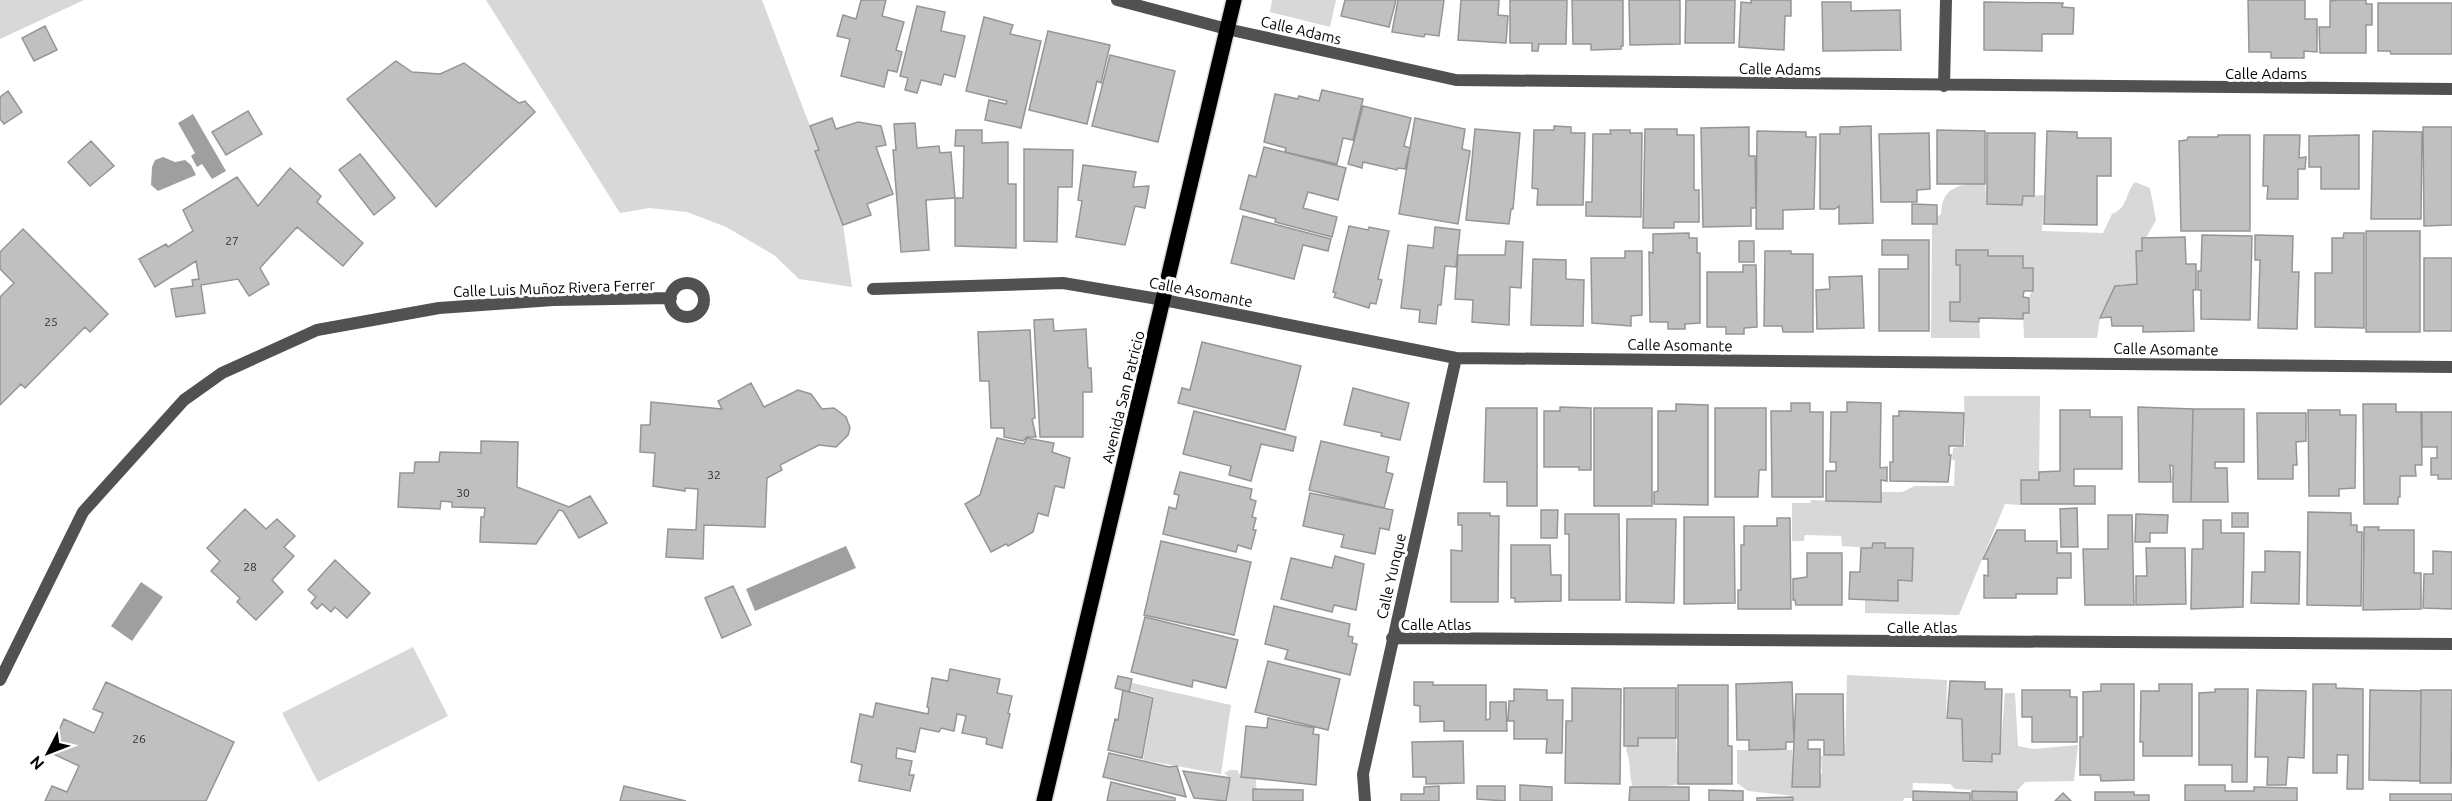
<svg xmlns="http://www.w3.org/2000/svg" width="2452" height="801" font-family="Ubuntu,sans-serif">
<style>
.green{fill:#d8d8d8}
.water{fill:#9f9f9f}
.building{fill:#c0c0c0;stroke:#959595;stroke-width:1.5}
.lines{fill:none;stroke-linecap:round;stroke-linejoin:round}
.primary-casing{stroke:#dbdbdb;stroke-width:18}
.street{stroke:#515151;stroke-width:12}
.primary{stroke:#000;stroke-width:15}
.labels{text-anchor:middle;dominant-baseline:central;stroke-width:6;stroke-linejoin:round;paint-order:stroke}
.number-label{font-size:12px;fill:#303030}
.street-label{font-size:15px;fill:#000;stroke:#fff}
</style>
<rect width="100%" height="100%" fill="#fff"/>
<path class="green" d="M0,0H84L0,39Z
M486,0H762L819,150L815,151L843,225L852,287L799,279L774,255L726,227L687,212L649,208L620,213Z
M1272,0H1336L1330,27L1270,12Z
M2135,182L2150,188L2156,220L2146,238H2142V251H2136L2137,284H2120V286H2115L2100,318L2097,338H2024L2023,313H2029L2030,294L2033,291V268H2023L2022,256H1988V250H1956V265H1960V302H1950V321L1979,322L1980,338H1931L1932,222L1941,214C1942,185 1961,184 1985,184L1987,204L2022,205L2023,196L2044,195L2042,231L2103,233L2112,214C2128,208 2125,193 2135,182Z
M1964,396H2040L2039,480H2021L2020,505L2005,504L1959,615L1865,613V599L1898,580L1912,581L1913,548H1885V543H1873L1872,548L1842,546L1841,536L1805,535L1804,541H1792V503H1810L1811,500L1880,502L1881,492H1902L1915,486H1954L1955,461L1952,459L1953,448L1965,446Z
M413,647L448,716L318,782L282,713Z
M1847,675L1947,680L1946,718L1962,720V762L1992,763L1993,755L2000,754L2005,693H2015L2018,746L2034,749L2078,745L2074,781L2025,782L2016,792L1955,789L1950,784L1913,783L1912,798H1904L1903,801H1794V796L1748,791L1737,783V750H1792L1793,777H1813L1822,774L1821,756L1845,755Z
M1132,683L1231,705L1221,774L1143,760L1154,697L1130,690Z
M1638,738H1676L1678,784L1663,787H1633C1628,774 1632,764 1626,750L1627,746H1638Z
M1230,770H1237L1241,777L1256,779L1257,801H1226L1230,778L1224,773Z"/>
<path class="water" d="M193,114L226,171L212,179L202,164L197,167L191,156L195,153L178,123Z
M163,157L175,162L185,160L191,165L196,175L158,191L151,185L152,167L155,160Z
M846,546L856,568L755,611L746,589Z
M141,582L163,597L132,641L111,626Z"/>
<path class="building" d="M861,0H886L882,16L904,22L896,50L902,52L897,72L888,70L884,87L841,76L850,39L837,36L843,15L856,19Z
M1345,0H1396L1389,27L1341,16Z
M1398,0H1444L1439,36L1425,34L1424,37L1392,32Z
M1461,0H1499L1498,15L1508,16L1506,43L1458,40Z
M1510,0H1567L1566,44H1539L1538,51H1532V43H1510Z
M1572,0H1623V46H1621V49L1591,50V44H1573Z
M1629,0H1680V44L1630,45Z
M1686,0H1735L1734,43H1685Z
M1751,0H1791V16H1785L1784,50L1739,47L1741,2L1751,3Z
M2248,0H2305V19H2317V52L2304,51V58H2271V52H2249Z
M2339,0H2366V4H2372V25H2366V53H2320L2319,27H2330V1Z
M1822,2H1851V11L1900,10L1901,50L1823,51Z
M1984,2L2063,3L2062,7L2074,8L2073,34H2042V51L1984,50Z
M2378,3H2452V54H2391L2390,51H2378Z
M917,6L945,12L941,31L965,36L955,77L944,74L941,85L921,80L917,93L905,90L908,78L900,76Z
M984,17L1013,25L1010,34L1041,41L1021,128L985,120L989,100L1006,104L1007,101L966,91Z
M45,26L57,50L34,61L22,38Z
M1048,31L1110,45L1101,83L1097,81L1087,124L1029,110Z
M1110,55L1175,71L1158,142L1092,126Z
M396,61L412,72L440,74L464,63L519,103L525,101L535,112L436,207L347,99Z
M1322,90L1363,99L1353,140L1343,138L1337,164L1285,152L1286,148L1264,142L1275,94L1298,99L1299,96L1319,101Z
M8,91L22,112L4,124L0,119V97Z
M1363,106L1411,118L1404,146L1410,148L1405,169L1398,168L1397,170L1363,162L1362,168L1348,164Z
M248,111L262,134L226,155L212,132Z
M832,118L836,129L858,122L881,126L886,145L876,147L893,194L867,204L871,215L843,225L815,151L819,150L810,126Z
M1415,118L1465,129L1462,149L1470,151L1458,224L1399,214Z
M915,123L917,148L939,146L940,153L951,152L955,198L926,200L929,250L901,252L893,150H896L894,124Z
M1554,126L1571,127V133H1585L1583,205H1537L1538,189L1532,188L1534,130H1554Z
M1871,126L1873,223L1839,224V206L1835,209H1820V134H1840V127Z
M1749,127V156H1755L1756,208H1751V226L1703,227L1701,128Z
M2423,127H2452V225L2424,226Z
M1475,129L1520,133L1513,209H1511L1509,224L1466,220Z
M1645,129H1677V135H1694V190H1699V222H1674V228H1643Z
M956,130H982V143L1008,142V184H1016V248L955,246V198H963L964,146H955Z
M1610,130H1630V133H1642L1641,217L1586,216V202H1592L1593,134H1611Z
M1937,130L1985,131V184H1937Z
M1757,131L1806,132V137H1816L1814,209L1783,210V229H1756Z
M2047,131L2077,132V138H2111V176H2097V225L2044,224Z
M2373,131L2422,132L2421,219H2371Z
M1929,133L1930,189L1917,190V202H1881L1879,134Z
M1987,133H2035L2034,196H2023L2022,205L1987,204Z
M2218,135H2250V231H2181L2179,141L2187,140L2188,137H2218Z
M2264,135H2300L2299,158L2306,157L2305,169H2298V199H2267L2268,186H2263Z
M2359,135V189H2321V167H2309V136Z
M91,141L114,166L90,186L68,162Z
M1264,147L1346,168L1338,200L1308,192L1303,208L1337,217L1332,237L1275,222L1276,219L1240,209L1249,175L1256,177Z
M1024,149L1073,150L1072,187H1058L1057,242L1024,241Z
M360,154L395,198L374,215L339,170Z
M1083,165L1136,172L1133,187L1149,186L1145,208L1135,206L1125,245L1076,237L1082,201L1078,200Z
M290,168L321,196L317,202L363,243L343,266L297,227L260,268L269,284L249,296L238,279L201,285L205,313L176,317L171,289L193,286L192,280L199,279L196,261L155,287L139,259L166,244L168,247L193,231L183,210L237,177L258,206Z
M1912,204L1937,205V224H1912Z
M1243,216L1331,239L1328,251L1303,245L1294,279L1231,263Z
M1349,226L1368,230L1369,227L1389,231L1378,279L1382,280L1376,304L1370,303L1369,308L1334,297L1336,293L1333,292Z
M1435,227L1460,230L1456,267L1445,266L1441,305H1438L1436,324L1419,322L1420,310L1401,308L1408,245L1433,248Z
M23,229L108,314L90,332L85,327L25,388L21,384L0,405V297L14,283L0,269V252Z
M2366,231H2420V332H2366Z
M1689,233V238H1697V253H1700V323L1685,324V329H1668V322H1650L1649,252L1653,253V234Z
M2344,233H2364V328L2315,327V273H2332V238H2343Z
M2202,235L2252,236L2250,320L2201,319V290H2198V271H2201Z
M2255,235L2293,236L2292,272H2299L2297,329L2258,328L2260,260H2255Z
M2185,237L2186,264H2196V290H2193L2194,331L2143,332V326H2112L2111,317L2100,318L2115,286L2137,284L2136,251H2142V238Z
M1882,240H1929V331H1879V269H1908V255H1882Z
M1506,241L1523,242L1521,288L1510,287L1509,325L1472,322L1473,300L1455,299L1458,255H1505Z
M1739,241H1754V262H1739Z
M1956,250H1988V256H2023V268H2033V291H2024L2023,297L2029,298V313H2023V319L1979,318V322L1950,321V302H1960V265H1956Z
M1625,251H1642V315L1631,316V326L1592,323L1591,258H1625Z
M1765,251H1791V254H1813V332H1783L1782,326H1764Z
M2424,258H2452V331H2424Z
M1533,259L1566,260V279L1584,280L1583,326L1531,325Z
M1743,265H1756L1757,327L1744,328V334H1726V327H1707V272H1743Z
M1862,276L1864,328L1817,329L1816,290L1830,289L1829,277Z
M1053,319L1054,331L1086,329L1088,368H1091L1092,392H1083V437H1040L1034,320Z
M1030,330L1035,418L1032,419L1036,437H1027L1023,441L1004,437V428H991L989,381H980L978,332Z
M1202,342L1301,366L1285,430L1178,403L1182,388L1190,390Z
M751,383L764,407L798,390L811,394L822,409L834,408L846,417L850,428L848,435L836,447L819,445L780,465L782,470L767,478L765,527L704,525L703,559L666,557L668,529L696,530L698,489L685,488V491L653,486L655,453L640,452L641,425H650L651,402L722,409L718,401Z
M1353,388L1409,403L1400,440L1381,436L1382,433L1344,425Z
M1847,402L1881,403L1880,468L1887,467V481L1881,480V502L1826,501V471H1836V462H1830L1831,412H1847Z
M1791,403H1810V412H1823V497H1772L1771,411H1791Z
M1676,404L1708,405V505L1654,504V492L1658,491V411H1676Z
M2363,404H2396V412H2421L2422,465H2415L2416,476H2400V497H2398V504H2364Z
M1560,407L1591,408V470H1579V467H1544V411H1560Z
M2138,407L2193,409L2191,502H2173V466L2170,465L2171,482H2139Z
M1486,408H1537V506H1507V482H1484Z
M1594,408H1652V506H1594Z
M1715,408H1766V470H1759L1758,497H1715Z
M2193,409H2244V462H2215V468H2227L2228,502H2191Z
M2060,410H2090V417H2122V469H2074V486H2095V504H2021V480H2039V472L2060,471Z
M2308,410H2340V415H2356L2355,488L2339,489V496H2309Z
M1194,411L1296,437L1293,451L1261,444L1251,481L1229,475L1231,466L1183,454Z
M1899,411L1964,413L1963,446H1949V455H1951L1948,482L1890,481V462H1893V416H1899Z
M2422,412H2452V479H2438V475H2431V458H2437V447H2422Z
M2257,413H2306V441L2296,442L2297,465H2293V479H2258Z
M997,438L1024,444L1027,438L1054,443L1052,452L1070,458L1064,488L1055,486L1048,516L1038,513L1033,532L1008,546L1006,544L991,552L965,504L980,495Z
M481,441L518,442L517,487L569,507L590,496L607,523L579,538L563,511L559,510L536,544L480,542L481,517H484L485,508L452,507V502L441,501L440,509L398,507L400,473H414L415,462H439L440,452L481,453Z
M1321,441L1389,457L1386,472L1393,474L1384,508L1309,490Z
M1180,472L1252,489L1250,499L1256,501L1252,517L1256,518L1253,530H1256L1251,549L1238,545L1236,552L1163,534L1169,507L1176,509L1179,495L1174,494Z
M1310,493L1393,510L1389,530L1380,528L1375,554L1341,547L1344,535L1303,526Z
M2077,508L2078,547H2061L2060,509Z
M245,509L266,529L277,519L295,536L284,547L294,556L272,580L283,592L256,620L237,602L240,598L211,571L220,561L207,548Z
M1541,510H1558L1557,538H1541Z
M2308,512L2351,513V525H2357V532H2362L2361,606L2307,605Z
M1458,513H1490V516H1499L1498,602H1451V550L1462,551V525H1458Z
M2232,513H2248V527H2232Z
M1565,514H1619L1620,600H1569V534H1565Z
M2136,514L2168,515L2167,533H2150V542H2135Z
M2108,515H2132L2134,605H2085L2083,549H2108Z
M1684,517H1734L1735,603L1684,604Z
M1777,518H1790L1791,609H1738V590H1741V545H1744V526H1777Z
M1627,519H1676L1674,603L1626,602Z
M2203,520H2221V533H2244L2243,607L2191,609L2192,549H2203Z
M2364,527H2379L2378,530H2414V573H2421V609L2363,610Z
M1997,530H2025V541H2057V553H2071V578H2057V594H2016V598H1984V575L1988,576V559H1983Z
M1161,541L1251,562L1234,635L1144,615Z
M1873,543H1885V548H1913L1912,581L1898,580V601L1849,599L1850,572H1860L1861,548H1872Z
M1511,545H1550L1551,575H1561V601L1515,602V598H1511Z
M2146,548H2185L2186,604L2136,605V576H2147Z
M2265,551L2300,552L2299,604L2251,603L2252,572H2265Z
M2433,551L2452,552V609L2423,608L2424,574H2433Z
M1807,553H1842V605H1796L1795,600H1793V579L1807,577Z
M1335,556L1364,564L1356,610L1334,605L1332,612L1281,599L1291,558L1332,568Z
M335,560L370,593L347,618L335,607L331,612L322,604L317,609L311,603L316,597L308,590Z
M733,586L751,625L722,638L705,598Z
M1274,606L1350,624L1348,636L1353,637L1352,643L1357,644L1350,675L1285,659L1288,650L1265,644Z
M1145,617L1238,640L1226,688L1193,680L1192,687L1131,672Z
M1268,661L1340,679L1328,730L1255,712Z
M950,669L1000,679L997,693L1012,696L1008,713L1010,714L1002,748L986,744L987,738L962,733L966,716L957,714L954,731L941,728L939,732L920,728L915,752L897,748L896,758L912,761L909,775H914L910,791L859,781L862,765L851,762L860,714L873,717L876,703L928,714L929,708L927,707L932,678L948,681Z
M1118,676L1132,679L1129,692L1115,688Z
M1950,681L1985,682V689H2002L2000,754H1992V762L1963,761L1962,719L1947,718Z
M106,682L234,742L206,801H45L52,786L67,792L79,766L49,752L64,719L94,733L103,713L93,709Z
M1414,682H1433V685H1486V720L1490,719V702H1506L1507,731H1444V721L1420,722V706L1414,705Z
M1792,682L1794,742H1786V749L1749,750V740H1737L1736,684Z
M2101,684H2134V780L2101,781L2100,775H2080V737H2083V692L2101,691Z
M2159,684H2192V756H2143V742H2140L2141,691H2159Z
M2313,684H2336V688L2363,689V789H2347L2348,755H2337V773H2313Z
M1678,685H1728V746H1732V784H1678Z
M1572,688L1621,689L1620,784L1565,783L1566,721H1572Z
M1624,688H1676V738H1638V746H1624Z
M1514,689L1547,690V700H1563L1562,753H1546L1547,739H1514V721H1508L1509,701H1514Z
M2215,689H2248L2247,782H2232V765H2199V693L2215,692Z
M1123,690L1153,698L1142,758L1108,750L1115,719L1118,720Z
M2022,690H2070V697H2077V742H2032V717H2022Z
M2257,690L2306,691L2304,758L2288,757L2286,785H2267L2268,757H2255Z
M2370,690L2421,691L2420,781L2369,780Z
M2421,690H2452L2451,783H2420Z
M1796,694H1843L1844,755H1824V740H1808V749H1820V787H1792Z
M1268,718L1314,728L1313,734L1319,735L1316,785L1241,777L1246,726L1267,728Z
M1463,741L1464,783L1426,784V777H1413L1412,742Z
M1109,753L1169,767L1177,766L1186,797L1103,777Z
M1183,771L1230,778L1226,801L1194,798Z
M1111,782L1175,798V801H1107Z
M1520,785L1552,787V801H1520Z
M2185,785H2225V791H2254V787L2297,788V801H2185Z
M624,786L686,801H620Z
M1439,786V801H1401V794H1424V787Z
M1477,786H1505V801L1477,799Z
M1630,787H1689V801H1629Z
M1253,789L1303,790V801H1253Z
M1709,790L1743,791V801H1709Z
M1913,791L1970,793V801H1913Z
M1972,791L2017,792V801H1972Z
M2095,792H2134V795H2149V801H2095Z
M2063,793L2071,801H2055Z
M2390,794H2452V801H2390Z
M1793,797V801H1757V798Z"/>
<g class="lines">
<defs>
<path id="primary" d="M1044,801L1234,0"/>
</defs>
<use href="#primary" class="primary-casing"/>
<path class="street" d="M1117,0L1227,29L1456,80L2452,89
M1944,86L1946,0
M670 300a17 17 0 1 1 34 0a17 17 0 1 1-34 0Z
M873,289L1063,283L1164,300L1456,358L2452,367
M1392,638L2452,644
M0,680L83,512L184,400L222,373L317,330L439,308L553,300L671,298
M1365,801L1363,774L1456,358"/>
<use href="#primary" class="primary"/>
</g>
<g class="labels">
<g class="number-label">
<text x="232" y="240">27</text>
<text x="51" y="321">25</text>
<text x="714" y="474">32</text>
<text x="463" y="492">30</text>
<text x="250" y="566">28</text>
<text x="139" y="738">26</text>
</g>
<g class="street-label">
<text transform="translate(1301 30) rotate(13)">Calle Adams</text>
<text transform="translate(1780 69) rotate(1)">Calle Adams</text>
<text x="2266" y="73">Calle Adams</text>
<text transform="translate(554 288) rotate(-2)">Calle Luis Muñoz Rivera Ferrer</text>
<text transform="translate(1201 292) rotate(11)">Calle Asomante</text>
<text transform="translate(1680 345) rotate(1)">Calle Asomante</text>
<text transform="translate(2166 349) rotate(1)">Calle Asomante</text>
<text transform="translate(1123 397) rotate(-76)">Avenida San Patricio</text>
<text transform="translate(1391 576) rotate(-77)">Calle Yunque</text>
<text x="1436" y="624">Calle Atlas</text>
<text x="1922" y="627">Calle Atlas</text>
</g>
</g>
<g transform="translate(48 753) rotate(228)" stroke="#ffffff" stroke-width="4.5" paint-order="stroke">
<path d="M0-4.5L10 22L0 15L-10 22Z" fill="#000000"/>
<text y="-9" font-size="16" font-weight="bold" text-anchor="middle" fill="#000000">N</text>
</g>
</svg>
